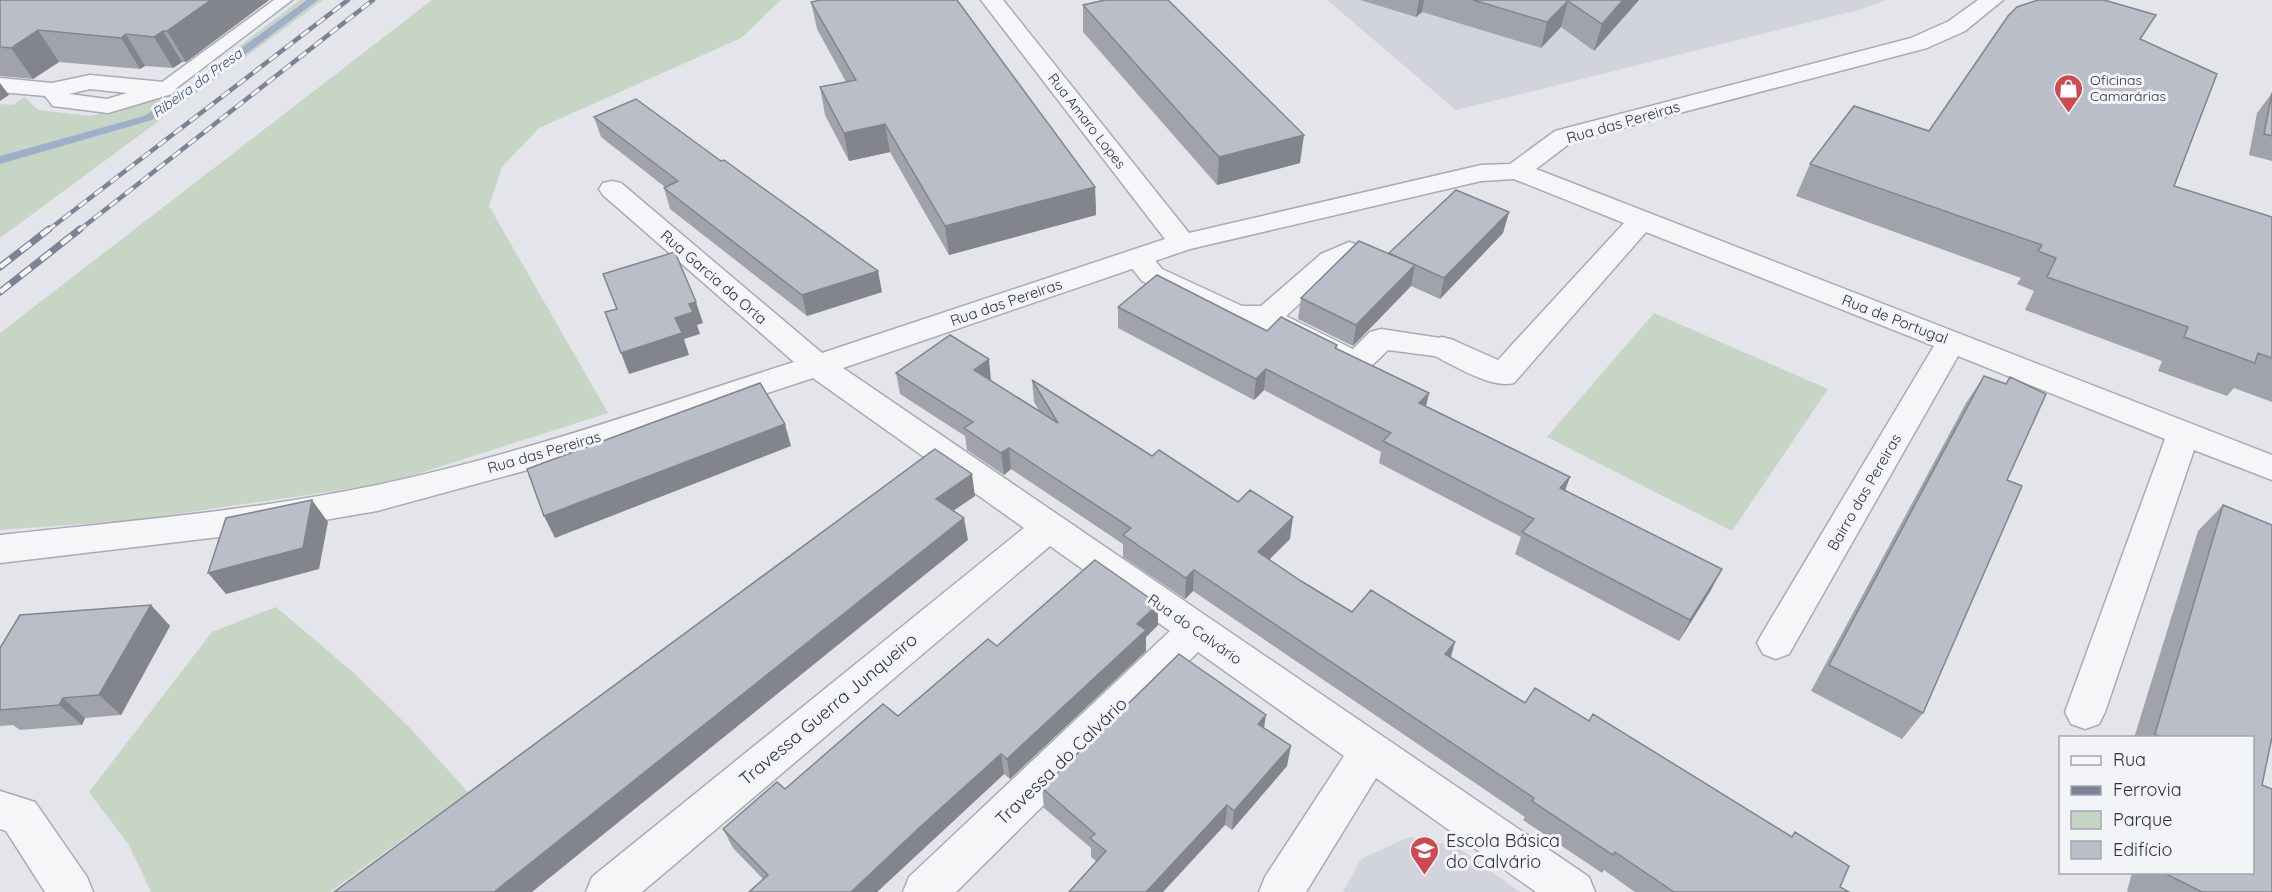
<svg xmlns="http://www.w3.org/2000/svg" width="2272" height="892" font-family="Quicksand,sans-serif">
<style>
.built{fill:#d1d4dd}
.green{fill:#c6d5c4}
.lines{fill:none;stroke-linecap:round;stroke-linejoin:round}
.stream{fill:#9fafca;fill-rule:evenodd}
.service-casing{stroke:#a8abb5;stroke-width:3}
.pedestrian-casing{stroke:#a8abb5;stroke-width:3}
.minor-casing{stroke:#a8abb5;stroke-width:3}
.service{fill:#f6f6f9;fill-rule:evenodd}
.pedestrian{fill:#f6f6f9;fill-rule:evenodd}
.minor{fill:#f6f6f9;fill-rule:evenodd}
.rail-far1-casing{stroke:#7c8394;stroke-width:4.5}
.rail-casing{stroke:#7c8394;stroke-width:7}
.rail-far1{stroke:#f3f4f8;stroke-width:3;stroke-dasharray:10;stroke-linecap:butt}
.rail{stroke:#f3f4f8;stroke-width:4.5;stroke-dasharray:13;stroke-linecap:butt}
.wall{fill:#a0a3ac}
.shaded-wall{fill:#82858c}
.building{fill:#babec8;stroke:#82858c;stroke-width:1.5}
.labels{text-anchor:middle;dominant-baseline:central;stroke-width:6;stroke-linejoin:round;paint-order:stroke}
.far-poi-label{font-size:14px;fill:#2b3143;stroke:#f3f4f8;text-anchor:start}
.far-water-label{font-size:14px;font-style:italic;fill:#354b77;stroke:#f3f4f8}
.far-street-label{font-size:14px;fill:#2b3143;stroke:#f3f4f8}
.street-label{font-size:15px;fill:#2b3143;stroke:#f3f4f8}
.near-street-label{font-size:18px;fill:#2b3143;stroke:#f3f4f8}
.near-poi-label{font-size:18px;fill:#2b3143;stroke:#f3f4f8;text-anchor:start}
</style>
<rect width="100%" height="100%" fill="#e3e5eb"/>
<path class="built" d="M1327,0H1886L1859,10L1456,110Z
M1409,837L1456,846L1520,892H1343L1361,859Z"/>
<path class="green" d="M300,0H323L0,238V104L13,105L25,97L38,110L90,116L178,93Z
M432,0H781L741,38L539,128L502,167L489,206L608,413L389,483L135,520L0,530V333Z
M1654,313L1828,389L1732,531L1547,437Z
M276,607L355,674L411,729L468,792L330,892H151L129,845L89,792L212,632Z"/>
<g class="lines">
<path class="stream" d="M307,0H318L185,99L152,120L0,164V156L144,116L177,95Z"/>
<defs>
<path id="service" d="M274,0H292L170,93H158L155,89L158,85Z"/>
<path id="pedestrian" d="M1349,242L1359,245L1363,251L1359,257L1341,266L1286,316L1353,349L1370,332L1381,329L1453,340L1457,347L1453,354L1442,357L1388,350C1374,363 1366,376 1345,370L1256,325L1227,322L1142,281L1124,258L1128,252L1138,249L1148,252L1162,269L1242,306H1261L1321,254Z"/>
<path id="minor" d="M981,0H1003L1189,233L1481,165L1510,164L1555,131L1911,38L1949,21L1978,0H2003L1965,31L1927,48L1573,141L1536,169L2272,455V480L2194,450L2105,712L2099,724L2085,729L2071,724L2065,712L2165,439L1958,356L1789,654L1776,659L1763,654L1757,643L1763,632L1934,346L1646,232L1514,383C1491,389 1453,365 1431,354L1427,347L1431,340L1442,337L1453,340L1498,360L1624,223L1514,179L1481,181L1190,249L843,368L1589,877L1595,892H1536L1376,778L1306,892H1259L1265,877L1344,756L1198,652L956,892H903L909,877L1170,631L1050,546L642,892H586L592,877L1024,528L813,378L557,462L377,511L236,535L0,563V535C126,521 253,511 377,485C519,455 656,406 794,362L603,195L599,189L603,183L612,181L621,183L822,353L1165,239Z
M90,75L164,82L172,84L176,89L172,94L108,113L53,106L45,96L0,92V78L52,83ZM90,89L127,93L107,99L69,94Z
M0,791L35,802L87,877L93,892H45L6,831L0,829Z"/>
</defs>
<use href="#service" class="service-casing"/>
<use href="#pedestrian" class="pedestrian-casing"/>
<use href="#minor" class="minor-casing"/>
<use href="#service" class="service"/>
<use href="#pedestrian" class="pedestrian"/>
<use href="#minor" class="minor"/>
<defs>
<path id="rail-far1" d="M47,231L348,0
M78,231L373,0"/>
<path id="rail" d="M0,267L49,229
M0,292L80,229"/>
</defs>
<use href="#rail-far1" class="rail-far1-casing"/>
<use href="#rail" class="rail-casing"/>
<use href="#rail-far1" class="rail-far1"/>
<use href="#rail" class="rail"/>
</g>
<path class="wall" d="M0,0H269L186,62H182L173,68L145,66L140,69L59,62L33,79L0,76Z
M1360,0H1639L1594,51L1561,27L1541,48L1422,12L1416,17Z
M811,2L1095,187L1096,215L949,255L890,152L849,161L825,115L820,87L846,82L817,29Z
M1083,5L1300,163L1217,185L1083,32Z
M2156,15L2141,39L2174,186L2272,217V402L2234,388L2227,396L2158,371L2162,361L2025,310L2034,291L2017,284L2021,278L1796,196L1810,164L1929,131Z
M2272,93V161L2249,155L2257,113Z
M594,117L882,292L807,316L670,209L664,188L665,187L601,137Z
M1509,212L1503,233L1440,299L1411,286L1353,346L1298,319L1301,298L1389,254Z
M1118,307L1267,331L1337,345V349L1429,393L1426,406L1570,477L1565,490L1711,590L1679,641L1515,554L1521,537L1379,463L1381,452L1264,390L1254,400L1118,328Z
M896,373L1040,412L1034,402L1032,380L1152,456L1290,539L1269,560L1301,581L1352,612L1455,642L1451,657L1525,703L1589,721L1792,837L1795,832L1840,887L1849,892H1635L1604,870L1602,873L1523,820L1525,817L1193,591L1185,599L1123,557V544L1011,469L1004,475L967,450L965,436L900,394Z
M1984,376L2005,384L2010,377L2007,480L1923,713L1902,739L1811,691L1966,403Z
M2223,505L2262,785L2272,892H2128L2127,891L2132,873H2253V738H2134L2198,531Z
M151,605L170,626L121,715L85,718L82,725L20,730L13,725L0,726V648Z
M1158,625L1146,637V651L1010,779L1004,774L877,892H749L763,879L733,848L723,829L898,716L997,646Z
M1264,728L1287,766L1232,830L1225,825L1097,862L1091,857V848L1044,808L1042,788Z"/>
<path class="shaded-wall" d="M211,0H269L186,62L167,31Z
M1419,0H1424L1422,12L1416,17Z
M1623,0H1639L1594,51L1602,24Z
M1568,1L1561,27L1541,48L1547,22Z
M38,30L59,62L33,79L11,48Z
M163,31L182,62L173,68L154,37Z
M126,34L145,66L140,69L121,38Z
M0,83L9,95L0,101Z
M885,124L890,152L849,161L844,133Z
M1304,135L1300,163L1217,185L1219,157Z
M1095,187L1096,215L949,255L945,226Z
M1509,212L1503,233L1440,299L1444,278Z
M1415,265L1411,286L1353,346L1356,325Z
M878,271L882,292L807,316L802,295Z
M696,302L703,323L697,325L700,334L684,339L689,355L629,374L621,353L675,318L689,304Z
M989,359L991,381L974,370Z
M1266,369L1264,390L1254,400L1256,379Z
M1429,393L1424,414L1419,403Z
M785,424L791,446L555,538L544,516Z
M1009,448L1011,469L1004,475L1001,453Z
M972,474L975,496L940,520L936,499Z
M1570,477L1562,498L1560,488Z
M312,500L328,522L319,569L226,594L208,573Z
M1293,517L1290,539L1255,573L1258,552Z
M964,518L968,540L532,892H494Z
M1722,569L1711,590L1679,641L1690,620Z
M1194,570L1193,591L1185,599L1186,578Z
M1158,604V625L1146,637V651L1010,779L1007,759L1137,624Z
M151,605L170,626L121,715L99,695Z
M1455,642L1449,662L1445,654Z
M63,698L85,718L82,725L59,705Z
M1266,715L1263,735L1258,724Z
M1291,746L1287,766L1232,830L1234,811Z
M1001,754L1004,774L877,892H851L920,827Z
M1227,805L1225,825L1163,892H1146Z"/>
<path class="building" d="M0,0H211L167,31H163L154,37L126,34L121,38L38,30L11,48L0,47Z
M821,0H957L1095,187L945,226L885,124L844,133L820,87L856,80L811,2Z
M1105,0H1168L1304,135L1219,157L1083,5Z
M1473,0H1623L1602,24L1568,1L1547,22Z
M2038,0H2104L2156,15L2140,39L2217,74L2174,186L2272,217V358L2258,353L2255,363L2184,337L2188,327L2047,277L2056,258L2038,251L2042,245L1810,164L1854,106L1929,131L2008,16L2017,7Z
M2272,93V136L2264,134Z
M636,99L721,161L724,160L878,271L802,295L664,188L678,181L594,117Z
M1456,190L1509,212L1444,278L1389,253Z
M1359,241L1415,265L1356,325L1301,298Z
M675,252L696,302L689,304L693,312L675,318L682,333L621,353L605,312L617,309L603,274Z
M1157,275L1267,331L1281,317L1337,345L1335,348L1429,393L1419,403L1570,477L1560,488L1722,569L1690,620L1522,532L1534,519L1383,441L1391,433L1266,369L1256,379L1118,307Z
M950,335L989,359L974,370L1058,423L1032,380L1152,456L1159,450L1238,502L1250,490L1293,517L1258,552L1301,581L1352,612L1371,590L1455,642L1445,654L1525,703L1535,688L1589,721L1593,714L1792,837L1795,832L1849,866L1840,887L1849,892H1674L1615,852L1613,855L1532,801L1534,798L1194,570L1186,578L1123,535L1131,528L1009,448L1001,453L964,428L973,422L896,373Z
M1984,376L2006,384L2010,377L2046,394L2007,480L2022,486L1923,713L1829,665Z
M760,383L785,424L544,516L527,469Z
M935,449L972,474L936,499L964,518L494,892H334Z
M312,500L303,548L208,573L226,518Z
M2223,505L2272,525V737L2262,785L2272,789V892H2202L2164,873H2253V738H2163L2155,734Z
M1095,560L1158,604L1137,624L1146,630L1007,759L1001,754L920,827L851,892H749L768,875L723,829L777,782L785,789L883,704L898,716L988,639L997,646Z
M151,605L99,695L63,698L59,705L0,710V648L20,615Z
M1179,654L1266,715L1258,724L1291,746L1234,811L1227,805L1146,892H1069L1106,851L1090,838L1095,834L1042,788Z"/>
<defs>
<symbol id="shop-pin" viewBox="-11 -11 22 30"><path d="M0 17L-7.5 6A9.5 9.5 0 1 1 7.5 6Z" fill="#cd4b50" stroke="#f3f4f8"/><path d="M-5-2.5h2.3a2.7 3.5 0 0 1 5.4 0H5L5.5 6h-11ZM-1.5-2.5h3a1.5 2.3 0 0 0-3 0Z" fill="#fff"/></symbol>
<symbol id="school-pin" viewBox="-11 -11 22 30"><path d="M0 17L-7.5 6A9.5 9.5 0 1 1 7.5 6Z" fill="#cd4b50" stroke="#f3f4f8"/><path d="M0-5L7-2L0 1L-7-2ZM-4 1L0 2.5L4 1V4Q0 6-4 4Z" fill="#fff"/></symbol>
</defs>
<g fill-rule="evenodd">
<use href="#shop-pin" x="2052" y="72" width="33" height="45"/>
<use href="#school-pin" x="1408" y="834" width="33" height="45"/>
</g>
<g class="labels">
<g class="far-poi-label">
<text x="2090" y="80">Oficinas<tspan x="2090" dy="16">Camarárias</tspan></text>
</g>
<g class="far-water-label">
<text transform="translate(197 83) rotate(-36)">Ribeira da Presa</text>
</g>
<g class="far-street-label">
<text transform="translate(1087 121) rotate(52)">Rua Amaro Lopes</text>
</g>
<g class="street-label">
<text transform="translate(1623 122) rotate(-16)">Rua das Pereiras</text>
<text transform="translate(714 277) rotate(41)">Rua Garcia da Orta</text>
<text transform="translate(1006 302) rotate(-19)">Rua das Pereiras</text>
<text transform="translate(1895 319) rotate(21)">Rua de Portugal</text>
<text transform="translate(544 452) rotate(-16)">Rua das Pereiras</text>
<text transform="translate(1864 492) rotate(-60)">Bairro das Pereiras</text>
<text transform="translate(1195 629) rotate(35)">Rua do Calvário</text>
</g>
<g class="near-street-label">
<text transform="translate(828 709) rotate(-40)">Travessa Guerra Junqueiro</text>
<text transform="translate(1061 761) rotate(-44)">Travessa do Calvário</text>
</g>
<g class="near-poi-label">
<text x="1446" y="840">Escola Básica<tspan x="1446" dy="21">do Calvário</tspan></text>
</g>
</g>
<rect x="2059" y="736" width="195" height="138" fill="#f3f4f8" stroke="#a3a6b0" stroke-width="1.5"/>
<rect x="2071" y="756" width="30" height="9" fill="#f6f6f9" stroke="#a3a6b0" stroke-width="1.5"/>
<text x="2113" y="766" font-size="18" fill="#2b3143">Rua</text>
<rect x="2071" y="786" width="30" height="9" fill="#7c8394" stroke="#a3a6b0" stroke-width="1.5"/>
<text x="2113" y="796" font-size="18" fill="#2b3143">Ferrovia</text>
<rect x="2071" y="811" width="30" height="18" fill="#c6d5c4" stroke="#a3a6b0" stroke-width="1.5"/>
<text x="2113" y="826" font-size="18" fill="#2b3143">Parque</text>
<rect x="2071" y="841" width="30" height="18" fill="#babec8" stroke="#a3a6b0" stroke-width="1.5"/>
<text x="2113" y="856" font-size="18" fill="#2b3143">Edifício</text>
</svg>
